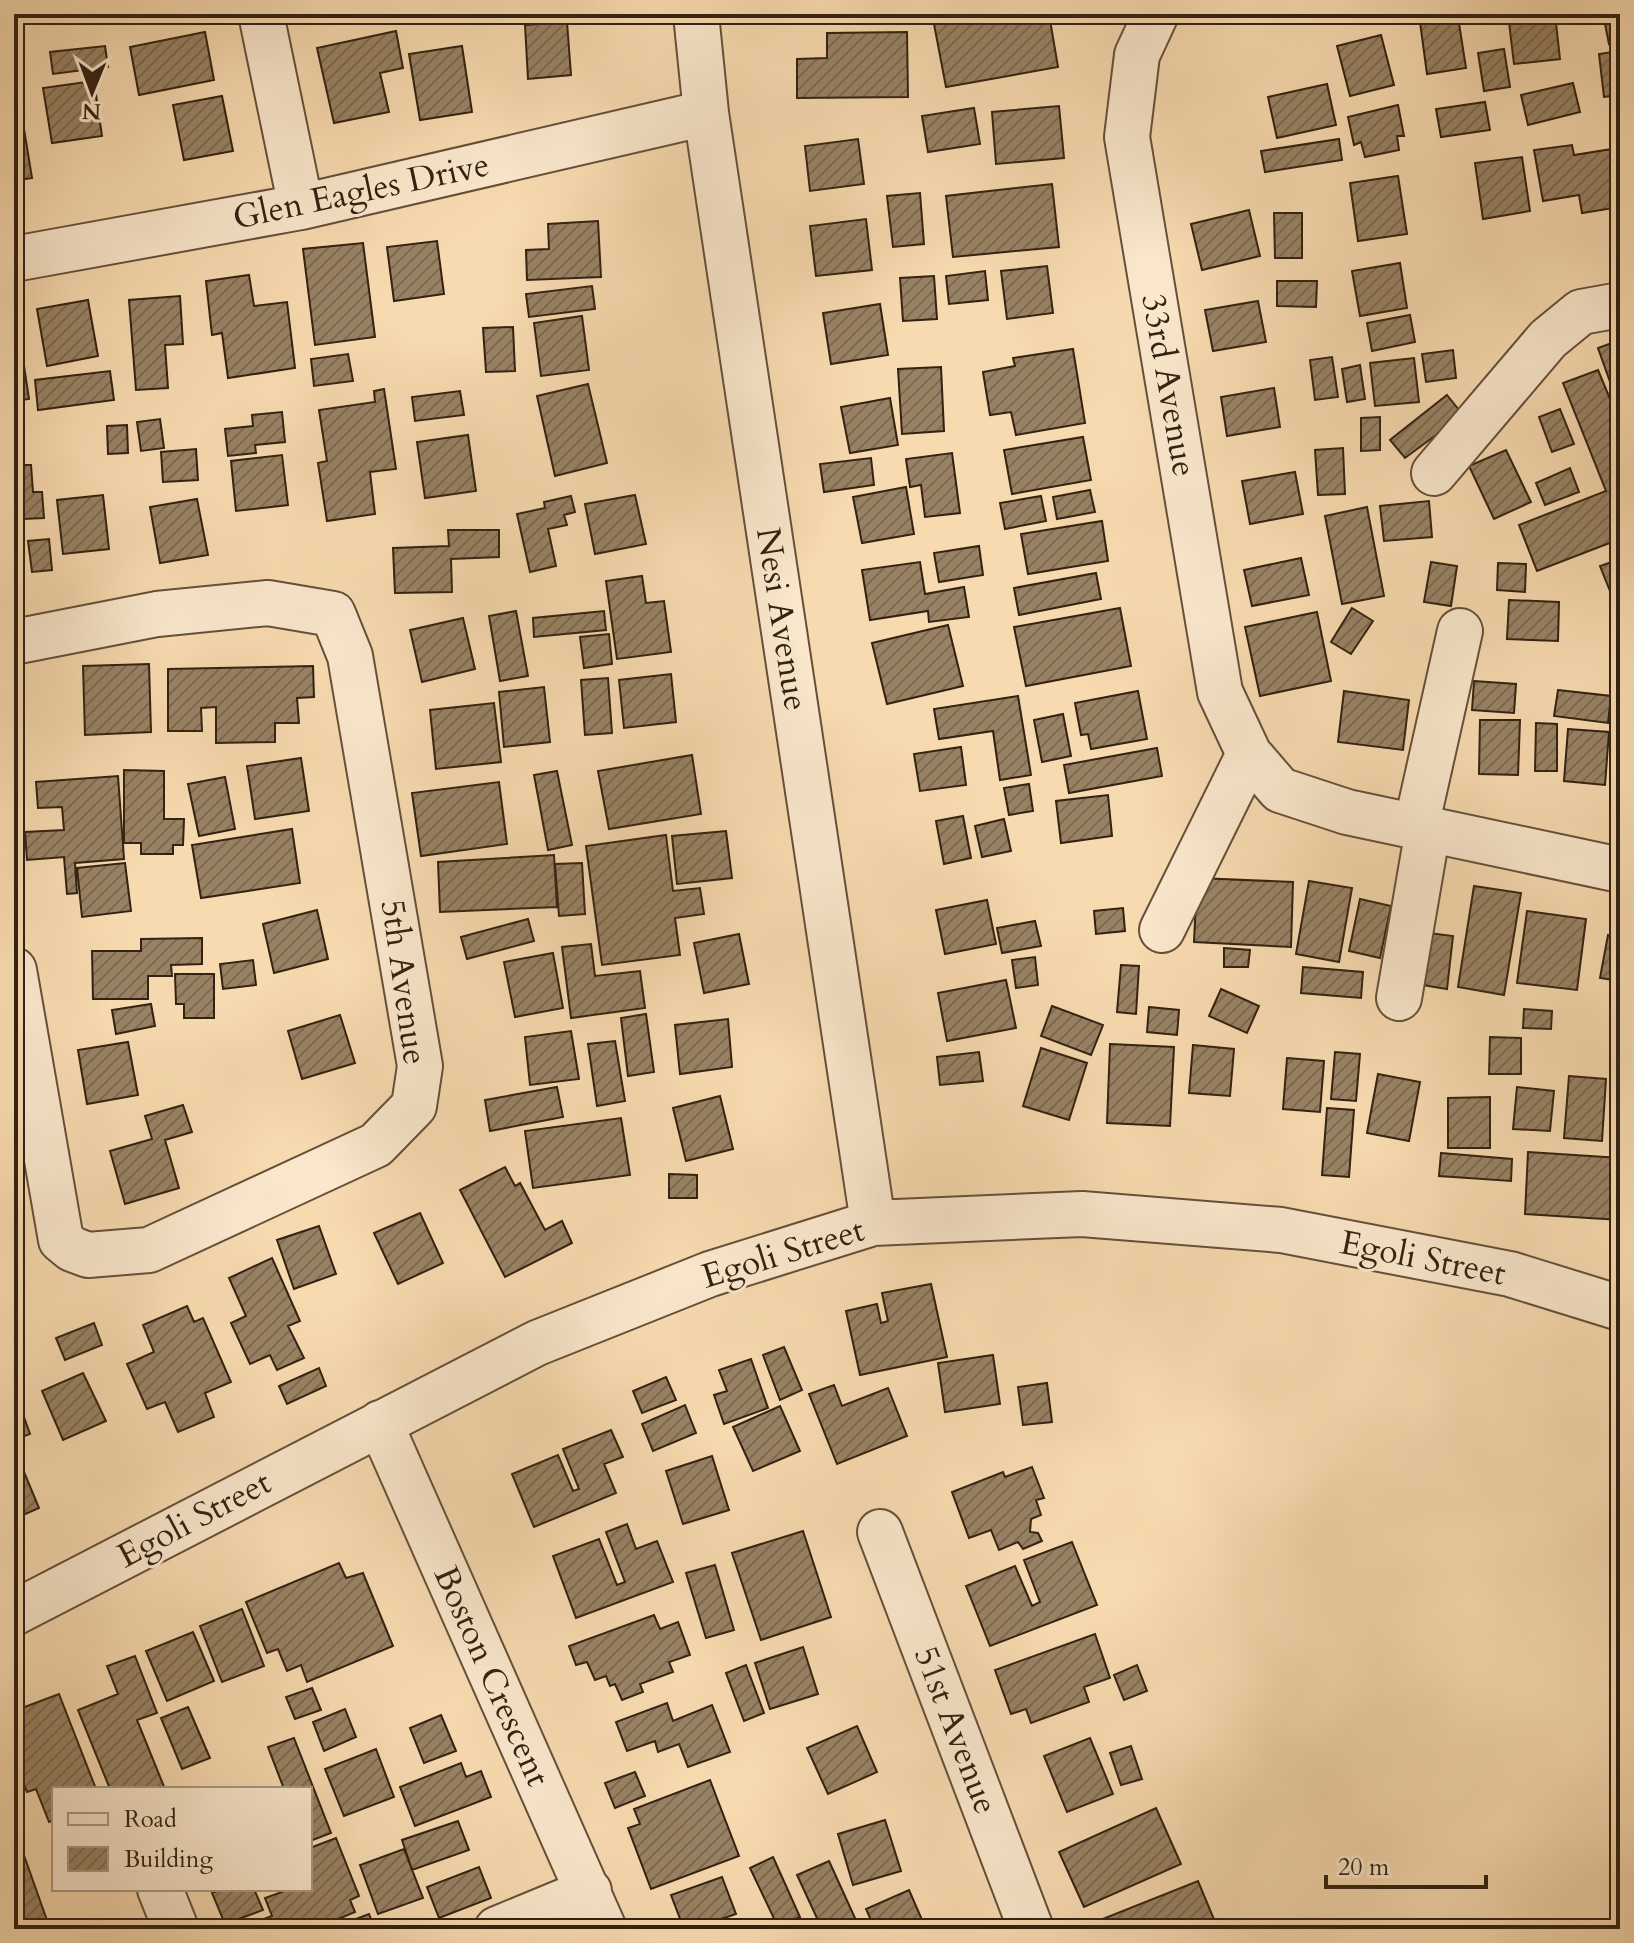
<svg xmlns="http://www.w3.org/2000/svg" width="1634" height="1943" font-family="Cardo,serif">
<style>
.building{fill:url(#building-hatch);stroke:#322211;stroke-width:2}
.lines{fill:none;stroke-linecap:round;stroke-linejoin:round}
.minor-casing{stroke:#645039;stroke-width:48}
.minor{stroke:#fae7cc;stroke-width:44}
.labels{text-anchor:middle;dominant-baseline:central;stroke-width:6;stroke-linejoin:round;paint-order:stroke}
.street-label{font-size:34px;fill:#322211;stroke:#fae7cc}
</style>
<defs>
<pattern id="building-hatch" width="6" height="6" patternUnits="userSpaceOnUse" patternTransform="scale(2)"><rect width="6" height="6" fill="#998264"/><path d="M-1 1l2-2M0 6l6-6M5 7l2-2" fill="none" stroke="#7d6a51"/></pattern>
</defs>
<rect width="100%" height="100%" fill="#f8dab0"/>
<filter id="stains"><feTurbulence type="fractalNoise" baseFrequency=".0025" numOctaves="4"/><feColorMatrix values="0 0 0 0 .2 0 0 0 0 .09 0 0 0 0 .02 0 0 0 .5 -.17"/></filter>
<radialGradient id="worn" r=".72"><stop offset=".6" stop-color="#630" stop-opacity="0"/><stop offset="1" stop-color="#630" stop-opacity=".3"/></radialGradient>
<path class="building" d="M330,14H370L333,24Z
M791,14H848V16L792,19Z
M988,14H1049L1058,67L946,87L934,24Z
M1508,14H1555L1560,59L1514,64Z
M1603,14H1620V42L1609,44Z
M1458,17L1466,68L1427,74L1420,22Z
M567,22L571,75L528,79L525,25Z
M396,31L403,68L380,73L389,112L334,123L317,48Z
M205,32L214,80L139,95L130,47Z
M907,32L908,97L797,98V59L827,58V33Z
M1381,35L1394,85L1350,96L1337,46Z
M105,46L108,67L53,74L50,52Z
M462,46L472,112L420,120L409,54Z
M1504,49L1510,87L1484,91L1478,53Z
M1620,51V95L1604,97L1599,54Z
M94,81L102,136L52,143L43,88Z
M1573,83L1580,112L1528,125L1521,95Z
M1327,84L1336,125L1277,138L1268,97Z
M14,88H18L24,116L14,118Z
M222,96L233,151L184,160L173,105Z
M1485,102L1490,130L1441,137L1436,109Z
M1398,105L1404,136H1397L1399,150L1365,157L1361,142L1354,145L1348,117Z
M1059,106L1064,158L996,164L992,112Z
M974,108L980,144L928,152L922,116Z
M24,129L32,178L14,181V131Z
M858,139L864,184L810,191L805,146Z
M1339,139L1342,160L1265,172L1261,151Z
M1572,145L1574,155L1612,149L1620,196V207L1582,213L1579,195L1543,201L1534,150Z
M1522,157L1530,211L1483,219L1475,163Z
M1398,176L1407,234L1358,241L1350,183Z
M1052,184L1059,247L953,257L946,196Z
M920,193L924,244L893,247L887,196Z
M1249,210L1260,256L1202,270L1191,224Z
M1274,213H1302V258H1275Z
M866,219L872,270L816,276L810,226Z
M598,221L601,277L527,280L526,250L549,249L548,224Z
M437,241L444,294L394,301L387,247Z
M363,243L375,337L315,345L303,249Z
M1400,263L1407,308L1360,316L1352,271Z
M1047,266L1053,313L1007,319L1001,271Z
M985,271L988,300L949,304L946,276Z
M249,275L254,306L287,302L295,368L228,378L222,333L212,335L206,281Z
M934,276L937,319L903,321L900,278Z
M1277,281H1317L1316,307L1277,306Z
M592,286L595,309L529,317L526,294Z
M180,296L183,344L165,345L168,388L136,390L129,300Z
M88,300L98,356L47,366L37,309Z
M1258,301L1266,342L1213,351L1205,310Z
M880,304L888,355L831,364L823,313Z
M1410,315L1415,342L1372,351L1367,323Z
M582,316L589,370L541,376L534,323Z
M513,327L515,371L486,372L483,328Z
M1620,340V410L1598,348Z
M21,346L29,399L14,401V347Z
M1073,349L1085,423L1016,435L1011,412L990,415L983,372L1015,366L1013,358Z
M1453,350L1456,378L1426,382L1422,354Z
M348,354L353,381L314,386L311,359Z
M1332,357L1338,397L1315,400L1310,360Z
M1414,358L1419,402L1375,406L1370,363Z
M1360,365L1365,399L1347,402L1342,369Z
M941,367L944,431L902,434L898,369Z
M1598,370L1620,423V539L1537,571L1519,525L1606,491L1563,383Z
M110,371L114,400L38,410L35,380Z
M588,384L607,463L555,476L537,396Z
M1274,388L1280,427L1227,436L1221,397Z
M384,389L396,469L370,472L375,514L327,521L318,463L327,461L319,410L375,402L374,391Z
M460,391L464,415L415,421L412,397Z
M1447,395L1463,415L1405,458L1390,440Z
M890,398L898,445L850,453L841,407Z
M1560,409L1574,444L1552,452L1539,417Z
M282,412L285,442L255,445L256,453L228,456L225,429L253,426L252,415Z
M1380,417V450L1361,451V418Z
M160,419L164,448L141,451L137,422Z
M127,425L128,453L108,454L107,426Z
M468,435L476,491L425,498L417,442Z
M1083,437L1091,480L1012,494L1004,450Z
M1343,448L1345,494L1318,495L1315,450Z
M196,449L198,480L163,482L161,452Z
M1506,450L1531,502L1494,519L1469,466Z
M952,453L960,513L925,517L921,485L910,487L906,459Z
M282,455L288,505L236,511L231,461Z
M871,458L874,485L824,492L820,464Z
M14,465H31L33,492H42L44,518L23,519L20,498H14Z
M1570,468L1579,492L1545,505L1536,483Z
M1295,472L1303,514L1250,524L1242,481Z
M906,487L914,534L862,543L853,497Z
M1090,490L1095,512L1057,519L1053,497Z
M103,495L109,549L63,554L57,500Z
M635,495L646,544L595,554L585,504Z
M571,496L575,512L564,515L567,525L548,529L556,566L530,572L517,514L545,508L544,502Z
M1041,496L1046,521L1005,529L1000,503Z
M197,499L208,555L160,563L150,507Z
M1429,501L1432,537L1384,541L1380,506Z
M1367,507L1384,596L1342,604L1325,516Z
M14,510L22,556L14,557Z
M1102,521L1108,561L1028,574L1021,534Z
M448,530H499V557L451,559L452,592L395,593L393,548L449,546Z
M49,539L52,570L32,572L28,541Z
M979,546L983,575L939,582L934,553Z
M1301,558L1309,595L1252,606L1244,570Z
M1620,559V616L1600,566Z
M920,562L925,594L964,587L969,617L929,622L928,611L870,620L862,570Z
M1431,562L1457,566L1451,606L1424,602Z
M1498,563L1526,564L1525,592L1497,590Z
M1096,573L1101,599L1019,615L1014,588Z
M642,576L646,603L664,601L671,652L617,659L606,581Z
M1509,600L1559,602L1558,641L1507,639Z
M1120,608L1131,666L1026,686L1014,627Z
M1352,608L1373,621L1351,654L1331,642Z
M516,611L528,676L500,681L489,616Z
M604,611L606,630L534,637L533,618Z
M1317,612L1331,681L1260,696L1245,627Z
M463,618L475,669L422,682L410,630Z
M948,625L963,686L887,704L872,643Z
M609,634L612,664L584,668L580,637Z
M149,664L151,732L85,735L83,666Z
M313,666L314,697L297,698L299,723H275V742L216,743V707L201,708L202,731H168V669Z
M671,674L676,722L624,728L619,680Z
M608,678L612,733L585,735L581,680Z
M1474,681L1516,684L1514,713L1472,710Z
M544,687L550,742L504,747L499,692Z
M1558,690L1611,696L1608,723L1554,716Z
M1138,691L1147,739L1091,749L1088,734L1081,735L1075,703Z
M1344,691L1409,700L1403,750L1338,742Z
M1018,696L1031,775L1000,780L993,731L939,739L934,709Z
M494,703L501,762L436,769L430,710Z
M1063,714L1071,756L1042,762L1034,720Z
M1480,720H1520L1518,775L1479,774Z
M1536,723L1557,724V771H1535Z
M1568,729L1609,732L1605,785L1564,781Z
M961,747L966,785L920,791L914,754Z
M1157,748L1162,776L1069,793L1064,765Z
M692,755L701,814L609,829L598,771Z
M301,758L309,811L255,819L247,766Z
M124,770L164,771V819H184L183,845H173V854H141V843H124Z
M557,771L572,845L548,850L534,775Z
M118,776L124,859L75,863L77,893L67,894L64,857L27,860L25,832L64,830L62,807L38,808L36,782Z
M225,777L235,829L199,836L188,784Z
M499,782L507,844L421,856L412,793Z
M1029,784L1033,811L1009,815L1004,788Z
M1108,795L1112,836L1061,843L1056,801Z
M963,816L971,858L944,864L936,821Z
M1004,819L1011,851L982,857L975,826Z
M292,829L300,883L201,898L192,845Z
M726,831L732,878L677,884L672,836Z
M666,835L673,891L700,888L704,914L675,918L680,955L602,965L586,846Z
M554,855L557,907L440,912L438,862Z
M125,863L131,911L82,917L77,868Z
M582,863L585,914L559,916L555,864Z
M1197,878L1293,882L1291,947L1194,942Z
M1309,881L1352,888L1339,962L1296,954Z
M1474,886L1521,893L1504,995L1458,987Z
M1360,899L1391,906L1380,958L1349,951Z
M987,900L996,944L945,954L936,910Z
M1123,908L1125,931L1096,934L1094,911Z
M317,910L328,959L274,973L263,924Z
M1527,911L1586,919L1577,990L1517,983Z
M528,919L534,941L467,959L461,937Z
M1035,921L1041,946L1002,953L997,928Z
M1429,933L1453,936L1447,989L1422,985Z
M739,934L749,984L704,993L694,943Z
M1608,935L1620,938V981L1600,978Z
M202,938V964L171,965L172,976H148V999H93L92,951H141V939Z
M591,944L595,976L640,971L645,1008L571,1018L562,947Z
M1224,948L1250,950L1248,967H1224Z
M553,953L563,1008L515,1017L504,962Z
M1035,957L1038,985L1016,988L1012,960Z
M253,960L256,985L223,989L220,964Z
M1121,965L1139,966L1136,1014L1117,1012Z
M1303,967L1363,972L1361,998L1301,993Z
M175,974H214V1018H184V1004H176Z
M1006,980L1016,1028L947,1041L938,993Z
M1221,989L1259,1006L1247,1033L1209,1016Z
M151,1004L155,1026L116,1034L112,1010Z
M1052,1006L1103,1025L1091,1055L1041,1036Z
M1149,1007L1179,1010L1177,1035L1147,1032Z
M1524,1009L1552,1011L1551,1029L1523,1028Z
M646,1014L654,1072L628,1076L621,1018Z
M340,1015L355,1063L302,1079L288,1031Z
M728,1019L732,1067L680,1074L675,1025Z
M571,1031L579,1079L530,1085L525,1037Z
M1490,1037L1521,1038V1074H1489Z
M615,1041L625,1101L597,1106L588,1044Z
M128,1042L138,1095L87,1104L78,1050Z
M1110,1044L1174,1047L1170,1126L1107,1123Z
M1193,1045L1234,1049L1230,1096L1189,1093Z
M1041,1048L1087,1063L1069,1120L1023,1106Z
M979,1052L983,1081L940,1085L937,1057Z
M1335,1052L1360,1054L1356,1101L1331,1099Z
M1287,1058L1324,1061L1320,1112L1283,1109Z
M1378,1074L1420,1082L1409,1141L1367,1133Z
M1569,1076L1606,1079L1602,1141L1564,1138Z
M557,1087L563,1117L490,1131L485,1100Z
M1517,1087L1554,1091L1550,1131L1513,1129Z
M720,1096L733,1149L686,1161L673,1108Z
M1490,1097V1148H1448V1098Z
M183,1105L192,1132L165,1140L179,1188L125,1204L110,1151L152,1139L145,1116Z
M1327,1108L1354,1110L1349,1177L1322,1175Z
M621,1118L630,1175L533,1188L525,1131Z
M1528,1152L1620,1158V1220L1525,1214Z
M1441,1153L1512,1159L1511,1181L1439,1176Z
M505,1167L515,1186L520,1183L545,1230L562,1221L572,1243L505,1277L460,1190Z
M669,1174L697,1175V1198H669Z
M420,1213L443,1263L398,1284L374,1233Z
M319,1226L336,1274L294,1289L277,1240Z
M272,1258L300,1321L288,1326L304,1358L277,1370L270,1355L250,1364L231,1323L246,1316L229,1278Z
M931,1284L947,1357L860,1375L846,1311L877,1304L881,1323L888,1321L882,1293Z
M187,1306L194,1322L203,1318L231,1382L205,1393L214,1417L178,1432L165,1402L147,1409L127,1364L154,1352L143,1325Z
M94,1323L102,1345L65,1360L56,1338Z
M784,1347L802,1390L780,1400L763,1355Z
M993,1355L1000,1404L945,1412L938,1363Z
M751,1359L768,1408L724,1424L714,1395L727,1391L719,1370Z
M319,1368L326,1386L287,1404L279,1386Z
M83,1373L106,1421L63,1440L42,1391Z
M666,1377L676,1400L642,1413L633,1391Z
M1047,1383L1052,1422L1023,1425L1018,1387Z
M834,1385L842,1406L888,1388L907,1436L837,1464L809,1394Z
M14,1389L30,1434L14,1440Z
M685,1405L696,1433L653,1451L642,1424Z
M780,1406L800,1451L753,1471L733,1427Z
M611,1430L623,1457L604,1464L616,1493L534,1527L512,1474L558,1455L573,1491L579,1489L563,1449Z
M712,1456L729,1510L683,1524L666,1471Z
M19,1460L39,1508L14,1519V1462Z
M1032,1467L1044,1498L1036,1500L1041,1515L1031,1519L1030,1532L1038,1533L1042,1541L1023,1549L1018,1542L999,1550L991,1530L969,1538L952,1492L1003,1472L1005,1477Z
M627,1524L636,1549L657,1541L673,1582L576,1618L553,1556L599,1539L617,1585L625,1582L606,1532Z
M803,1531L831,1617L761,1640L732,1553Z
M1072,1542L1097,1605L990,1646L966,1586L1015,1566L1032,1606L1040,1602L1024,1560Z
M339,1563L346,1578L363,1573L393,1646L307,1682L301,1665L287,1671L278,1649L267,1653L246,1602Z
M715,1565L734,1630L706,1638L686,1573Z
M242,1609L264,1666L222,1682L200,1626Z
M654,1615L660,1629L678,1622L690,1655L669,1662L673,1672L640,1684L643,1692L622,1700L615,1684L610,1686L606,1676L595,1680L587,1662L576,1665L569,1646Z
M193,1632L214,1681L167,1701L146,1651Z
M1095,1634L1110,1678L1084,1687L1089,1702L1031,1723L1026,1709L1011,1714L995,1670Z
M803,1647L818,1694L770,1709L755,1663Z
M135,1656L157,1713L137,1720L165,1789H110L78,1710L118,1694L107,1666Z
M746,1665L764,1713L744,1721L726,1673Z
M1137,1665L1147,1691L1124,1700L1114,1675Z
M312,1688L321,1710L295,1719L286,1697Z
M59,1694L96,1789H54V1820L49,1822L36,1789L27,1792L14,1759V1711Z
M667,1703L673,1721L712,1705L730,1752L688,1767L679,1744L658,1752L655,1741L627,1751L616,1722Z
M188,1707L210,1758L182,1769L161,1718Z
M345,1709L356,1737L324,1751L313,1722Z
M441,1715L456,1751L424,1763L410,1728Z
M857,1726L877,1772L828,1794L807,1748Z
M294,1738L331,1833L310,1841V1789H284L268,1747Z
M1090,1738L1113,1794L1067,1812L1044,1756Z
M1131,1746L1142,1779L1121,1785L1110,1753Z
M376,1749L394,1797L344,1816L325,1769Z
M461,1763L466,1777L481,1771L491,1797L415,1826L400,1787Z
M635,1772L645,1796L615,1808L605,1783Z
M710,1780L739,1856L651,1889L628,1828L640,1824L634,1809Z
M1156,1808L1181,1864L1084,1907L1059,1852Z
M885,1820L901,1871L853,1885L838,1834Z
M458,1821L469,1850L412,1870L402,1840Z
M336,1838L359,1896L350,1900L355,1912L331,1922L333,1929H237L272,1916L265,1898L290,1889H310V1848Z
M20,1844L49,1926L42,1929H14V1846Z
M404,1849L423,1898L378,1914L360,1865Z
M773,1857L800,1917L778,1927L750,1868Z
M829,1861L860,1929H822L797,1875Z
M479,1867L491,1898L439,1918L427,1887Z
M722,1877L736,1914L694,1929H684L671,1895Z
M1198,1881L1218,1929H1092L1090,1924Z
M221,1889H254L263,1910L225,1924L212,1893Z
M909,1890L926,1929H875L866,1909Z
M369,1914L375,1929H342L340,1925Z"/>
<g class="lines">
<defs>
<path id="minor" d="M261,14L301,207
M696,14L706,113L873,1223
M1156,14L1137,55L1127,137L1220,692L1249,754L1280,790L1347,812L1620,870
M14,259L301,207L706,113
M1434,473L1548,339L1581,312L1620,305
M14,642L157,614L268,603L333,614L350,656L420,1066L414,1106L376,1145L149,1250L88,1255L72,1249L61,1240L14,970
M1416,827L1460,631
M1162,930L1249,754
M1399,998L1428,829
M380,1423L604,1929
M880,1532L1031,1929
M14,1613L537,1343L710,1274L873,1223L1082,1214L1281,1230L1510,1274L1620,1308
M160,1889L176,1929
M497,1929L589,1891"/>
</defs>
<use href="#minor" class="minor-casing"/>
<use href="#minor" class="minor"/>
</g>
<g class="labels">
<g class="street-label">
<text transform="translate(361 191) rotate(-12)">Glen Eagles Drive</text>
<text transform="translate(1169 385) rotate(80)">33rd Avenue</text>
<text transform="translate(782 619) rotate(81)">Nesi Avenue</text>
<text transform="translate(404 982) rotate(82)">5th Avenue</text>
<text transform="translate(783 1253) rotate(-17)">Egoli Street</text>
<text transform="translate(1423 1258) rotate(11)">Egoli Street</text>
<text transform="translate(194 1519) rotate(-28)">Egoli Street</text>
<text transform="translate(492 1676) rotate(66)">Boston Crescent</text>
<text transform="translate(956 1730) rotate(69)">51st Avenue</text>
</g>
</g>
<rect width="1634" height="1943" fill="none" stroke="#f8dab0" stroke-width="48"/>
<rect x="16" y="16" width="1602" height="1911" fill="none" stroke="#322211" stroke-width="4"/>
<rect x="24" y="24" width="1586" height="1895" fill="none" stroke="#322211" stroke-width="2"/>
<rect x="52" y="1787" width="260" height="104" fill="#fae7cc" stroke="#aa9881" stroke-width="2"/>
<rect x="68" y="1813" width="40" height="12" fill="#fae7cc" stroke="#aa9881" stroke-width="2"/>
<text x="124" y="1827" font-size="24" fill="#322211">Road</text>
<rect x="68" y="1847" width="40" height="24" fill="url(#building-hatch)" stroke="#aa9881" stroke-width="2"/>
<text x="124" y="1867" font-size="24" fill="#322211">Building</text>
<g transform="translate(92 92) rotate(181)" stroke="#fae7cc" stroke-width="6" paint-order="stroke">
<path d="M0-6L14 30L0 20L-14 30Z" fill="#322211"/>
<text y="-12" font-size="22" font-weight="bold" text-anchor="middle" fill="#322211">N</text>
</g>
<path d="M1326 1875v12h160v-12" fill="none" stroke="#322211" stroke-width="4"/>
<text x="1338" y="1875" font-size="24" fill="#322211" stroke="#fae7cc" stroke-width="6" paint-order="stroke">20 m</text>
<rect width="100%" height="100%" filter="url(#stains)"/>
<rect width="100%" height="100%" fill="url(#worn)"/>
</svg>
